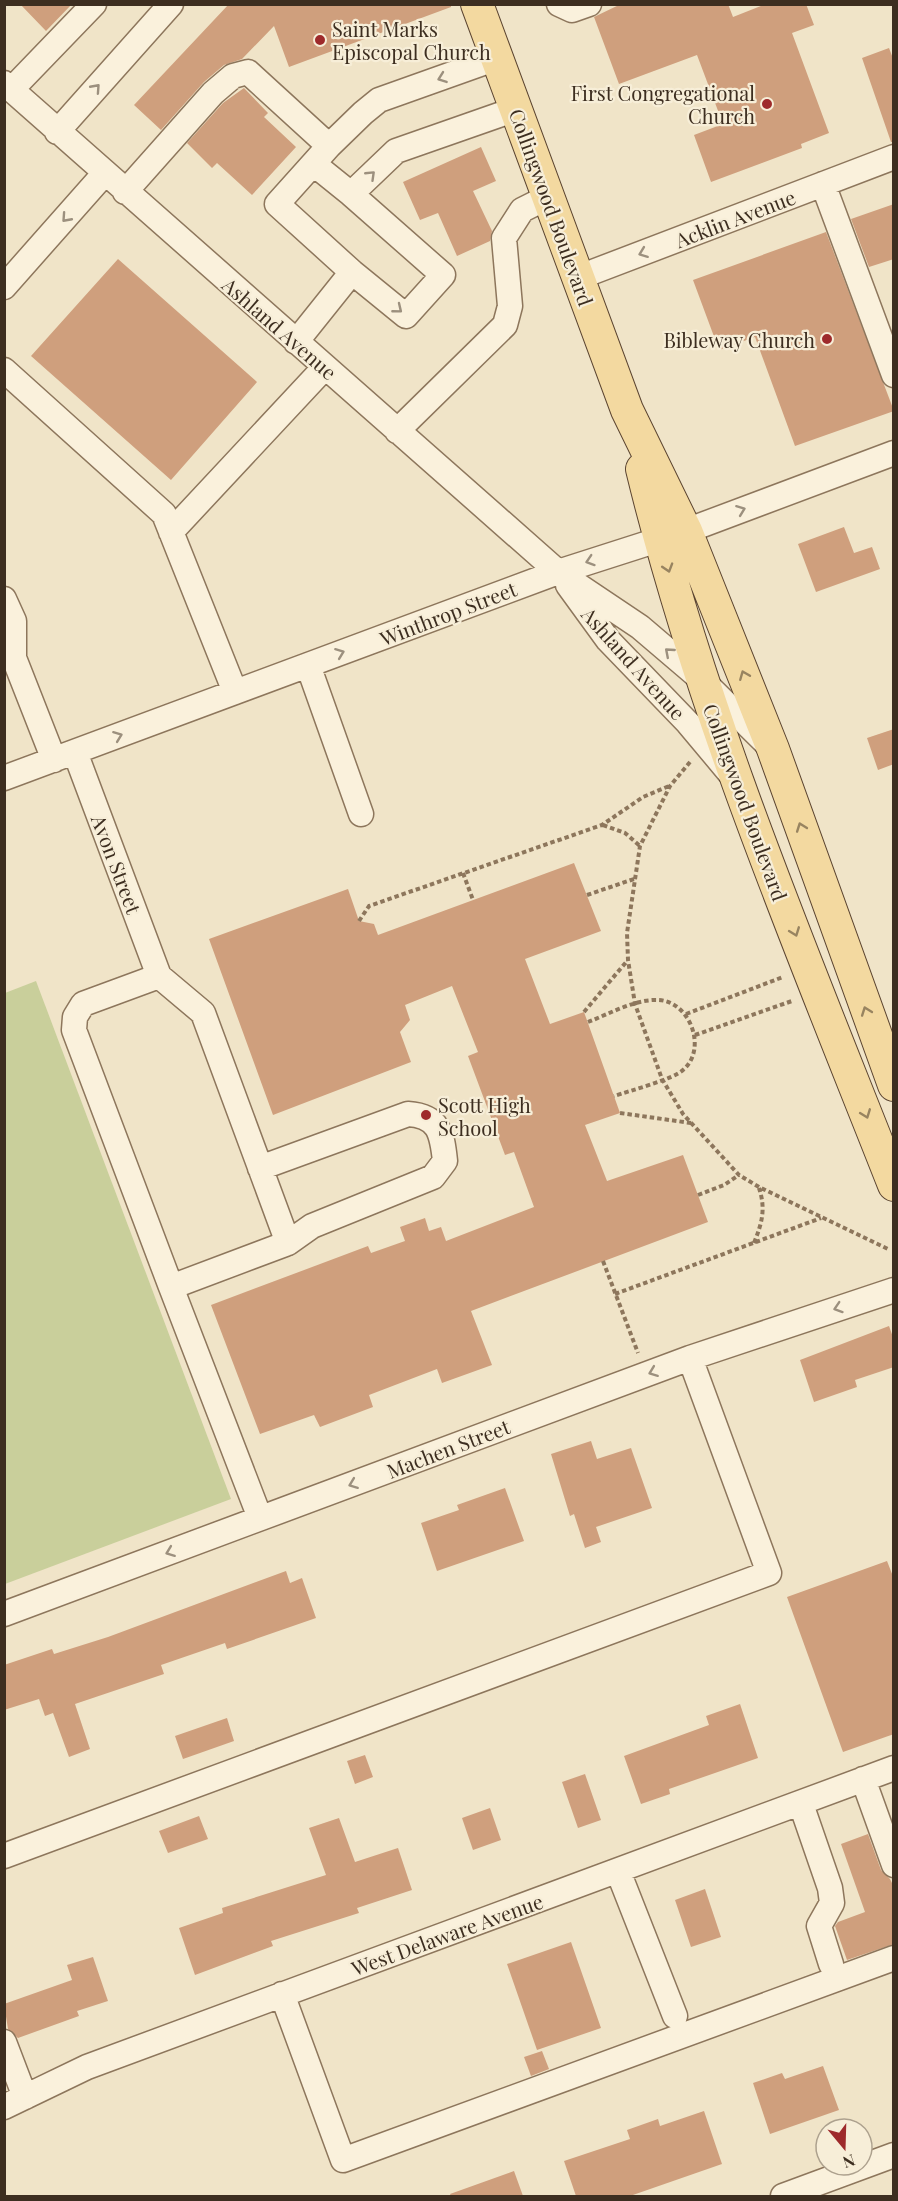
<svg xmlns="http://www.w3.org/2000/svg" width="898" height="2201" font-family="'Playfair Display',serif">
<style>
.green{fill:#c9cf9b}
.building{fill:#cf9f7d}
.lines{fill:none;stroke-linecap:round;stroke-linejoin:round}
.minor-casing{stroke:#8d765c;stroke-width:27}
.major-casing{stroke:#5b4430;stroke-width:34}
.path{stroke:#8d765c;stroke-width:4;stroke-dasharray:4.5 3;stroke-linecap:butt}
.minor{stroke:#faf1dc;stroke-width:24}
.major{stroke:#f3d9a0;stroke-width:32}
.oneway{stroke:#9c907e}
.oneway2{stroke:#988460}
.poi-dot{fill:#9e2a2b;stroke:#f7eed8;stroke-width:2}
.labels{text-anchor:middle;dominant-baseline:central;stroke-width:4.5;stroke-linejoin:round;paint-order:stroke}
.poi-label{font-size:20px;fill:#3d2e20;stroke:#f7eed8;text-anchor:start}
.street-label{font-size:20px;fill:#3d2e20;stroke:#f7eed8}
</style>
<rect width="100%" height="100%" fill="#f0e4c8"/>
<path class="green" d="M36,981L231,1499L5,1584V993Z"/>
<path class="building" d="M20,4H72L46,31Z
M229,4H451V7L289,67L274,26L242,59L224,65L204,82L161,130L134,105Z
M621,4H728L733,17L766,4H806L814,25L792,33L829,133L801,144L802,148L711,182L694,135L723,124L697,55L619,84L594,17Z
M889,48L894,61V142H891L862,58Z
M244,88L268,113L264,117L296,147L252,195L217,163L212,168L187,143L223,103Z
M481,147L496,181L473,191L492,231L490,241L457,256L438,213L420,220L403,182Z
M894,204V259L869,267L851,219Z
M826,232L894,411L795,446L755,337L719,350L693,280Z
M118,259L257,382L171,480L31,356Z
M844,527L854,553L872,547L880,569L816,592L798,544Z
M894,729V764L878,770L867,738Z
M574,863L601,931L525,959L550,1024L584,1012L620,1113L585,1125L607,1181L683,1155L708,1222L471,1311L492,1365L442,1383L437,1369L369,1395L373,1407L320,1427L314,1415L260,1434L211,1305L368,1246L371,1253L405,1241L400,1227L425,1218L429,1231L441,1227L446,1241L534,1207L514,1152L505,1155L468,1056L478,1052L452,986L405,1005L410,1020L400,1032L411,1062L273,1115L209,939L348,889L359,921L374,924L378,935Z
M889,1326L894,1340V1367L855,1380L857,1387L814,1402L800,1360Z
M591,1441L597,1459L631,1448L652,1508L596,1527L601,1542L585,1548L574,1514L570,1516L551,1454Z
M505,1488L524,1541L437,1571L421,1523L459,1510L457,1505Z
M887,1561L894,1579V1734L843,1752L787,1597Z
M286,1571L290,1583L302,1578L316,1618L227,1649L225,1643L161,1665L164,1674L75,1704L90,1749L69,1757L53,1713L45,1716L39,1699L4,1710V1665L52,1649L54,1654L108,1637Z
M740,1704L758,1758L669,1789L670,1794L641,1804L624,1756L709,1725L706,1716Z
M227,1718L234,1741L183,1759L175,1736Z
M365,1755L373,1777L355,1784L347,1761Z
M585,1774L601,1820L578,1828L562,1782Z
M490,1808L501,1840L473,1850L462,1818Z
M199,1816L208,1839L168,1853L159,1831Z
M339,1818L355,1862L398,1848L412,1890L357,1908L359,1913L271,1941L273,1946L195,1975L179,1928L223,1913L222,1908L326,1875L309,1828Z
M868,1834L881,1870L890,1879L894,1887V1944L847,1960L835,1926L838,1922L865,1912L841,1844Z
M705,1889L721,1937L691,1947L675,1900Z
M571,1942L601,2028L537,2050L507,1964Z
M93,1957L108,2001L77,2011L79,2016L18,2038L8,2029L4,2004L72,1980L67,1965Z
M542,2051L549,2069L531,2076L524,2057Z
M823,2066L839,2110L770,2134L753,2083L782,2073L785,2079Z
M704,2111L722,2164L630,2196H576L564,2161L630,2139L627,2130L658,2119L660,2126Z
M514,2171L523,2196H451L450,2194Z"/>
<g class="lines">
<defs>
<path id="minor" d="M559,4L572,10L589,4
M4,83L558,572L640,627L701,679L768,745
M12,89L94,4
M57,132L171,4
M329,146L363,113L379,100L497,58
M315,165L351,194
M823,184L894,375
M125,192L213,93L233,76L248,72L329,146L277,204L352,272L296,342
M352,272L406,316L443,275L351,194L396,151L516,109
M577,278L894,157
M4,287L104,174
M4,370L164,514L235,692
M397,431L505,325L510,306L504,238L522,210L548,197
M171,532L325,367
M568,585L608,640L688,723L729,772
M4,599L14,621V658L54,760
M308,665L361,814
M75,752L159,976L203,1013L288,1243L171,1287L260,1518
M4,778L558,572L686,531L894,453
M159,976L83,1004L75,1017L74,1030L171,1287
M260,1168L408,1114C439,1116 442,1133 445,1161L433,1177L312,1226L288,1243
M4,1614L690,1358L894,1290
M863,1779L894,1865
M801,1804L830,1888L832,1903L819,1926L831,1964
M4,1856L769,1573L690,1358
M618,1871L675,2016
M282,1994L343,2160L894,1958
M4,2042L25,2097
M4,2107L87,2067L894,1768
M783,2196L894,2155"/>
<path id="major" d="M477,4L627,410L686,531L773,749L894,1085
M642,469C702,716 801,949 894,1185"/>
</defs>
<use href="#minor" class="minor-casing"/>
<use href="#major" class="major-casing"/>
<path class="path" d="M690,762L670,786L640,846L627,933L628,960L635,1004L662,1079L683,1114L739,1175L759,1187L888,1249
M603,825L625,833L640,846
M463,873L473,900
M587,895L634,879
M359,921L369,906L602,825L643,797L669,786
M584,1012L627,961
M686,1014L783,977
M588,1022C609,1014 635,999 658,1000C690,1001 708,1049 683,1070C674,1079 629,1091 614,1096
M695,1035L792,1001
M620,1113L691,1123
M698,1195L724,1185L739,1175
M754,1243C762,1223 766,1209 759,1188
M603,1261L638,1353
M615,1294L821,1218"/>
<use href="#minor" class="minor"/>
<use href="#major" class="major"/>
</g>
<defs><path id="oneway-chevron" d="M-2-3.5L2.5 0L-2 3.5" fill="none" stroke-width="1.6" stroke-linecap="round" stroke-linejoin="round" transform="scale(1.5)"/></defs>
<g class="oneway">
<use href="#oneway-chevron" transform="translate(442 78) rotate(160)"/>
<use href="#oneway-chevron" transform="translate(96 88) rotate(-48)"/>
<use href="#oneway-chevron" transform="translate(371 175) rotate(-44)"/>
<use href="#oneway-chevron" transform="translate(66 218) rotate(132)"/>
<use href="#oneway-chevron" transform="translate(643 253) rotate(159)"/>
<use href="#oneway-chevron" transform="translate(398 309) rotate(39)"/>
<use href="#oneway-chevron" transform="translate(741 510) rotate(-21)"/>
<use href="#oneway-chevron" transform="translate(590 561) rotate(162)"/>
<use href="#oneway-chevron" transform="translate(669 652) rotate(-139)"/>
<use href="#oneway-chevron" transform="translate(340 653) rotate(-21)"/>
<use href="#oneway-chevron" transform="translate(118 736) rotate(-21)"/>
<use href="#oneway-chevron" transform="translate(838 1308) rotate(162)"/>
<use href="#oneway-chevron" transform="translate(653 1372) rotate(159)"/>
<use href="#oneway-chevron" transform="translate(353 1484) rotate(159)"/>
<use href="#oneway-chevron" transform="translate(170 1552) rotate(159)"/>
</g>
<g class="oneway2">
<use href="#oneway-chevron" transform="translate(668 568) rotate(73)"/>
<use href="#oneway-chevron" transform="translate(744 675) rotate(-112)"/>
<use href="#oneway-chevron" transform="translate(801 827) rotate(-110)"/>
<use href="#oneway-chevron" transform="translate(795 932) rotate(69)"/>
<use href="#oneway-chevron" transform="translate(866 1011) rotate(-110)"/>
<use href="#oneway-chevron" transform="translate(866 1114) rotate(69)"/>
</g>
<g class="poi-dot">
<circle cx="320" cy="40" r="6"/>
<circle cx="767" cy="104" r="6"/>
<circle cx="827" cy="339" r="6"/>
<circle cx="426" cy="1115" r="6"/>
</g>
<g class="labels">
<g class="poi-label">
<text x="332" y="28">Saint Marks<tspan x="332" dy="23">Episcopal Church</tspan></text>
<text x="755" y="92" text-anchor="end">First Congregational<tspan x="755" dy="23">Church</tspan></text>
<text x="815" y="339" text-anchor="end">Bibleway Church</text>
<text x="438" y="1104">Scott High<tspan x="438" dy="23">School</tspan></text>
</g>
<g class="street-label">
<text transform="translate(552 207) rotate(70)">Collingwood Boulevard</text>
<text transform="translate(735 218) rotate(-21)">Acklin Avenue</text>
<text transform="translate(280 328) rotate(41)">Ashland Avenue</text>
<text transform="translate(448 613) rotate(-21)">Winthrop Street</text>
<text transform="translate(634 663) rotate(48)">Ashland Avenue</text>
<text transform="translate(746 802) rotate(70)">Collingwood Boulevard</text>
<text transform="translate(117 864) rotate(69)">Avon Street</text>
<text transform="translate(448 1448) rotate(-21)">Machen Street</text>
<text transform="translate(447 1934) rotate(-20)">West Delaware Avenue</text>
</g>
</g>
<rect width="898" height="2201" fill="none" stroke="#3d2e20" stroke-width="12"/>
<g transform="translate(844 2147) rotate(161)"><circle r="28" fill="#f7eed8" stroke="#ada18e" stroke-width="1.5"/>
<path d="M0-4.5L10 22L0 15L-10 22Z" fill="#9e2a2b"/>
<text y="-9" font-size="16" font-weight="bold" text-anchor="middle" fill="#3d2e20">N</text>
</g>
</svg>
